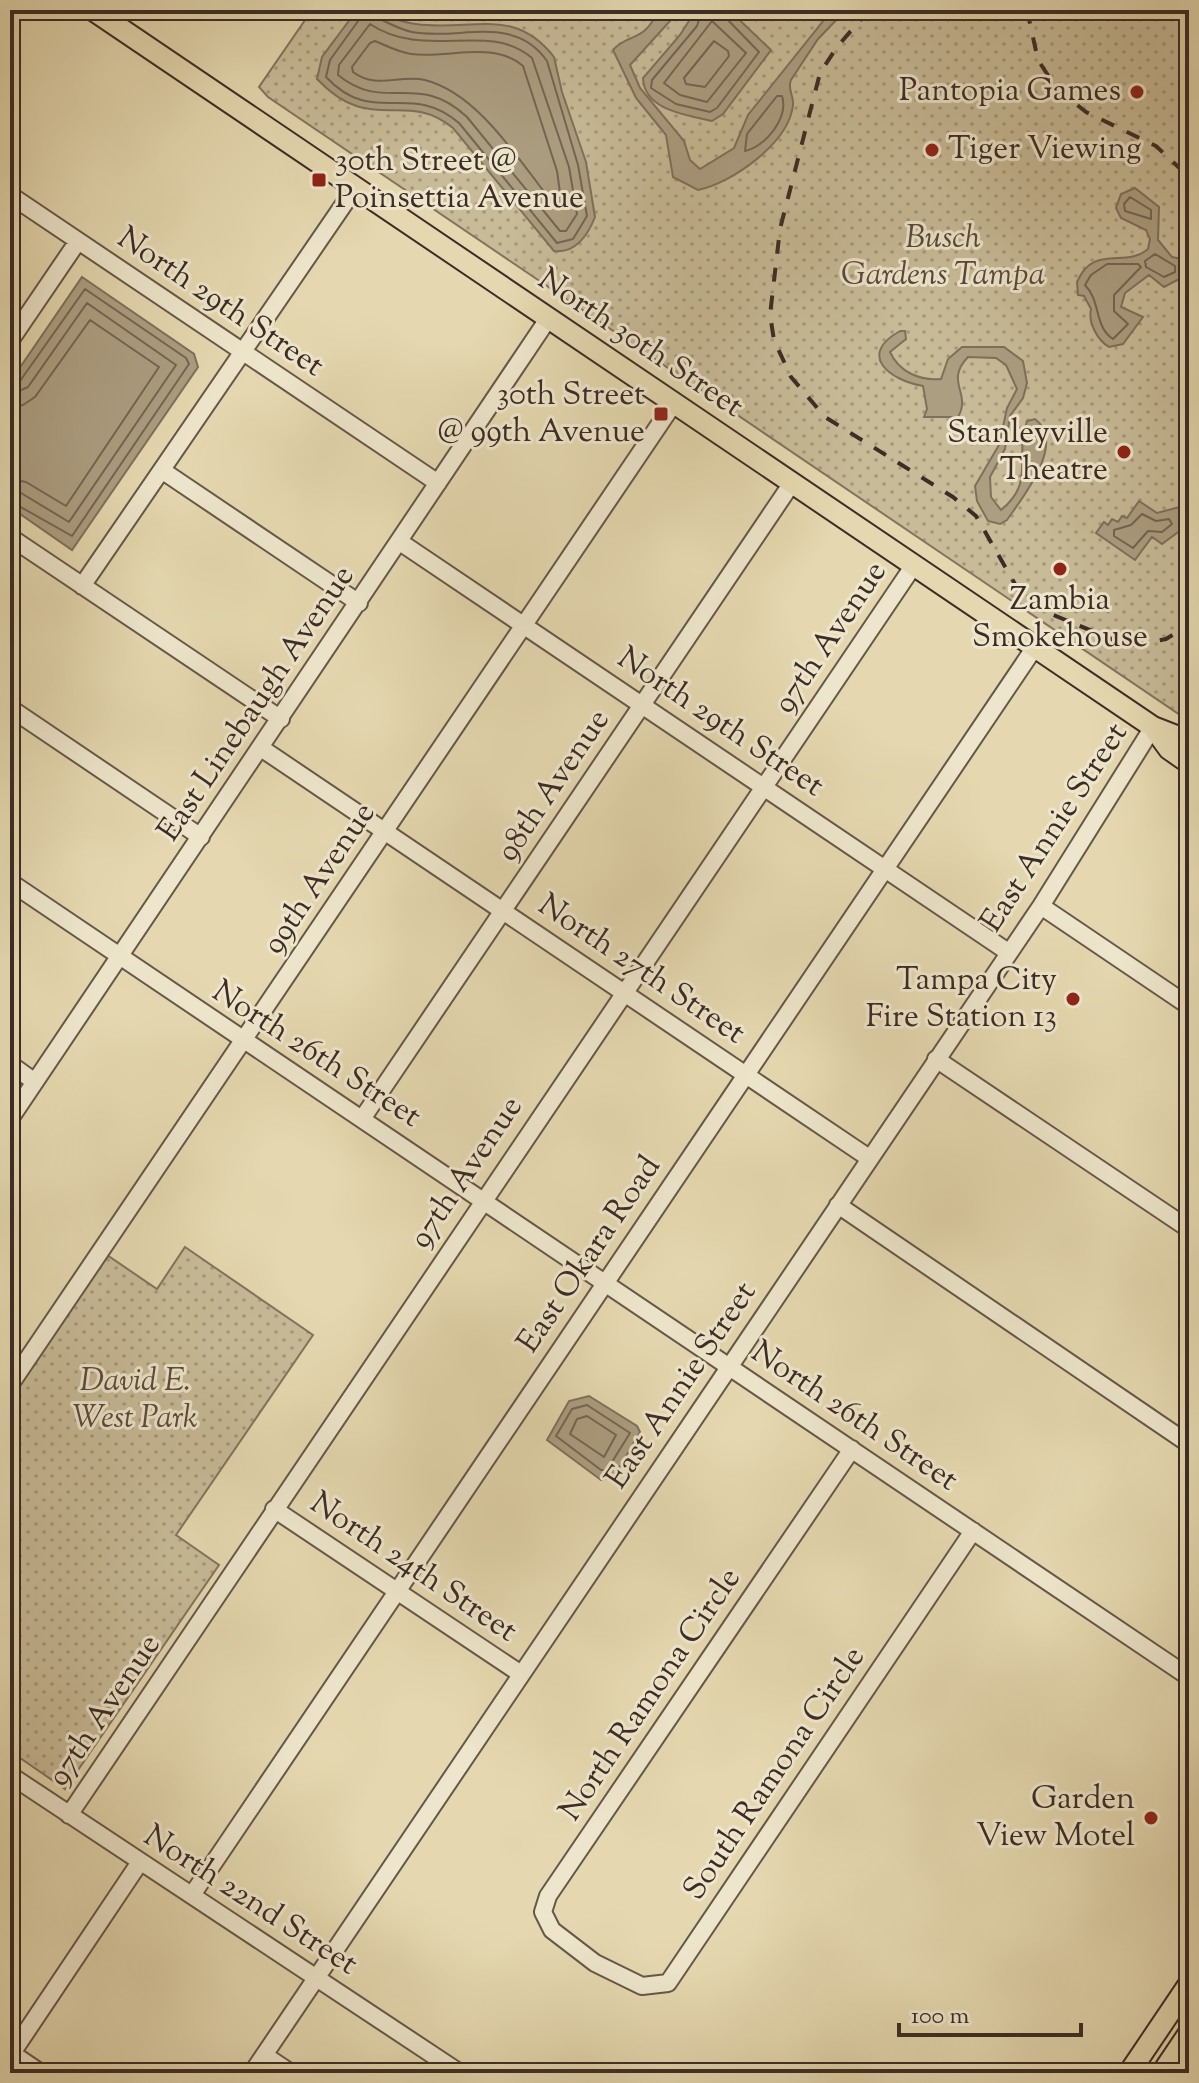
<svg xmlns="http://www.w3.org/2000/svg" width="1199" height="2083" font-family="'Sorts Mill Goudy',serif">
<style>
.park{fill:url(#park-dots);stroke:#82745e;stroke-width:2}
.water{fill:#ac9e81;stroke:#7f705c;stroke-width:2}
.lines{fill:none;stroke-linecap:round;stroke-linejoin:round}
.shore{stroke:#746553;stroke-width:2}
.minor-casing{stroke:#665748;stroke-width:20}
.major-casing{stroke:#3c2c25;stroke-width:24}
.minor{stroke:#eee6cc;stroke-width:16}
.major{stroke:#e5d8b0;stroke-width:20}
.rail{stroke:#3c2c25;stroke-width:4;stroke-dasharray:14 14;stroke-linecap:butt}
.poi-dot{fill:#8f2418;stroke:#eee6cc;stroke-width:3}
.labels{text-anchor:middle;dominant-baseline:central;stroke-width:6;stroke-linejoin:round;paint-order:stroke}
.poi-label{font-size:32px;fill:#3c2c25;stroke:#eee6cc;text-anchor:end}
.park-label{font-size:32px;font-style:italic;fill:#58493c;stroke:#eee6cc}
.street-label{font-size:32px;fill:#3c2c25;stroke:#eee6cc}
</style>
<defs>
<pattern id="park-dots" width="8" height="8" patternUnits="userSpaceOnUse" patternTransform="scale(2)"><rect width="8" height="8" fill="#c8bb98"/><path d="M2 2h.1M6 6h.1" fill="none" stroke="#a4987c" stroke-width="1.8" stroke-linecap="round"/></pattern>
</defs>
<rect width="100%" height="100%" fill="#e5d8b0"/>
<filter id="stains"><feTurbulence type="fractalNoise" baseFrequency=".0025" numOctaves="4"/><feColorMatrix values="0 0 0 0 .2 0 0 0 0 .09 0 0 0 0 .02 0 0 0 .5 -.17"/></filter>
<radialGradient id="worn" r=".72"><stop offset=".6" stop-color="#630" stop-opacity="0"/><stop offset="1" stop-color="#630" stop-opacity=".3"/></radialGradient>
<path class="park" d="M312,10H1189V721L268,97L259,87Z
M185,1247L313,1335L176,1535L219,1565L65,1789L10,1751V1390L104,1253L157,1289Z"/>
<path class="water" d="M357,10C380,10 395,22 416,24C470,32 514,5 554,57L562,92L586,162L595,217C588,235 575,254 554,251L453,128C404,88 372,137 317,79L322,57Z
M658,10H680L630,65L640,88L684,141L690,160L700,169L734,148L748,115L832,10H846L818,39L791,80C787,90 794,95 793,105C789,143 732,183 698,190L673,177L666,135L636,98L613,50C627,33 645,43 658,10Z
M696,10H729L771,50L723,114L712,121C686,115 644,110 643,78L680,35Z
M1135,188L1159,207L1158,240L1172,257L1187,260L1189,274L1164,287L1149,275L1125,293L1121,307L1143,317L1123,344L1109,347C1097,340 1088,322 1091,309L1084,296L1078,295L1077,282C1094,243 1125,269 1148,249L1150,239L1146,230L1121,218L1116,208L1121,194Z
M82,277L194,354L198,367L72,550L10,507V382Z
M900,331H905L906,339L890,352C899,372 920,381 941,379L948,359L962,347H1004L1023,361L1027,383L1023,398L1010,416L1005,449L990,477L991,497L1001,510C1036,482 1014,456 1027,421L1035,419C1067,443 1022,498 1007,520L1000,524L988,521L977,501L975,486L999,445L1007,408L1017,389L1006,365L996,358L968,357C944,382 972,393 958,417H924L927,409L923,386C889,380 857,355 900,331Z
M1139,501L1157,513L1187,505L1189,524L1162,544L1152,537L1135,560L1096,533L1104,522L1108,525L1112,519L1118,522L1122,516L1127,518Z
M589,1396L637,1426L640,1432L614,1477L601,1480L547,1440L569,1401Z"/>
<g class="lines">
<path class="shore" d="M362,10L361,17L330,60L326,77C374,128 409,80 459,123L557,243L573,239L587,216L578,165L547,61C513,13 459,41 412,32C402,30 392,25 382,20L378,10
M702,10L697,26L652,80L651,88L676,104L710,112L717,108L759,52L726,18L724,10
M712,21L746,53L707,102L680,95L664,83Z
M370,24C425,61 488,20 532,58L569,167L577,214L566,231H560L467,117C417,70 386,114 338,75L339,65Z
M375,41C387,46 398,52 411,54C447,59 493,40 523,66L557,171L562,207H556C521,164 480,94 425,80C399,74 377,90 353,72L352,67L370,43Z
M714,41L728,51L729,56L705,87L686,84L684,78Z
M777,96H782C789,118 765,147 745,151L747,134Z
M1130,197L1151,210V219L1125,211L1124,204Z
M1155,254L1175,266V272L1164,277L1146,267L1145,261Z
M1107,264H1138L1141,267L1114,295V311L1128,324L1113,339C1094,327 1101,301 1085,285L1091,275Z
M10,385L20,381L85,289L186,358L189,364L72,536L10,501
M10,395L28,387L87,303L176,365L69,522L21,493L10,491
M10,407L23,405L35,397L90,320L159,367L66,506L26,482L10,479
M1142,514L1156,521L1169,519L1172,524L1162,532L1148,531L1133,548L1114,536V530L1131,525Z
M587,1405L630,1433L607,1470H601L556,1436L572,1409Z
M587,1416L616,1435L604,1457L570,1434L577,1419Z"/>
<defs>
<path id="minor" d="M10,195L438,483
M10,341L78,241
M163,471L359,603
M10,537L281,719
M400,542L1008,952
M82,586L355,188
M10,708L201,837
M261,748L869,1158
M10,882L1189,1677
M1041,906L1189,1006
M936,1059L1189,1229
M10,1064L35,1082
M10,1119L548,319
M362,1119L792,483
M838,1205L1189,1444
M10,1385L674,403
M852,1449L548,1896L543,1912L552,1930L595,1963L642,1986L668,1983L973,1531
M274,1509L521,1674
M10,1775L460,2073
M69,1815L914,565
M192,1895L1035,647
M10,2052L41,2073
M264,2055L291,2073
M10,2056L140,1862
M252,2073L1041,906L1153,727"/>
<path id="major" d="M93,10L1153,727L1189,741
M1153,727L1169,749L1189,763
M1129,2073L1189,1984
M1162,2073L1189,2033"/>
</defs>
<use href="#minor" class="minor-casing"/>
<use href="#major" class="major-casing"/>
<use href="#minor" class="minor"/>
<use href="#major" class="major"/>
<path class="rail" d="M869,10L837,47L820,73L780,229L770,315L774,340L791,377L825,417L953,497L976,516L1019,591L1046,612L1119,642L1136,645L1166,639L1189,625
M1027,10L1038,60L1057,89L1086,112L1156,146L1189,177"/>
</g>
<g class="poi-dot">
<circle cx="1137" cy="92" r="8"/>
<circle cx="932" cy="150" r="8"/>
<rect x="311" y="172" width="16" height="16" rx="4"/>
<rect x="653" y="406" width="16" height="16" rx="4"/>
<circle cx="1124" cy="452" r="8"/>
<circle cx="1060" cy="569" r="8"/>
<circle cx="1073" cy="999" r="8"/>
<circle cx="1151" cy="1818" r="8"/>
</g>
<g class="labels">
<g class="poi-label">
<text x="1121" y="92">Pantopia Games</text>
<text x="948" y="150" text-anchor="start">Tiger Viewing</text>
<text x="335" y="162" text-anchor="start">30th Street @<tspan x="335" dy="37">Poinsettia Avenue</tspan></text>
<text x="645" y="396">30th Street<tspan x="645" dy="37">@ 99th Avenue</tspan></text>
<text x="1108" y="434">Stanleyville<tspan x="1108" dy="37">Theatre</tspan></text>
<text x="1060" y="601" text-anchor="middle">Zambia<tspan x="1060" dy="37">Smokehouse</tspan></text>
<text x="1057" y="981">Tampa City<tspan x="1057" dy="37">Fire Station 13</tspan></text>
<text x="1135" y="1800">Garden<tspan x="1135" dy="37">View Motel</tspan></text>
</g>
<g class="park-label">
<text x="943" y="239">Busch<tspan x="943" dy="37">Gardens Tampa</tspan></text>
<text x="135" y="1382">David E.<tspan x="135" dy="37">West Park</tspan></text>
</g>
<g class="street-label">
<text transform="translate(220 303) rotate(34)">North 29th Street</text>
<text transform="translate(640 344) rotate(34)">North 30th Street</text>
<text transform="translate(831 638) rotate(-56)">97th Avenue</text>
<text transform="translate(257 704) rotate(-56)">East Linebaugh Avenue</text>
<text transform="translate(720 723) rotate(34)">North 29th Street</text>
<text transform="translate(554 786) rotate(-56)">98th Avenue</text>
<text transform="translate(1055 828) rotate(-57)">East Annie Street</text>
<text transform="translate(320 879) rotate(-56)">99th Avenue</text>
<text transform="translate(641 970) rotate(34)">North 27th Street</text>
<text transform="translate(316 1055) rotate(33)">North 26th Street</text>
<text transform="translate(467 1173) rotate(-56)">97th Avenue</text>
<text transform="translate(590 1255) rotate(-56)">East Okara Road</text>
<text transform="translate(682 1386) rotate(-56)">East Annie Street</text>
<text transform="translate(854 1417) rotate(34)">North 26th Street</text>
<text transform="translate(413 1568) rotate(34)">North 24th Street</text>
<text transform="translate(651 1695) rotate(-56)">North Ramona Circle</text>
<text transform="translate(105 1711) rotate(-56)">97th Avenue</text>
<text transform="translate(775 1774) rotate(-56)">South Ramona Circle</text>
<text transform="translate(250 1901) rotate(33)">North 22nd Street</text>
</g>
</g>
<rect width="1199" height="2083" fill="none" stroke="#e5d8b0" stroke-width="40"/>
<rect x="12" y="12" width="1175" height="2059" fill="none" stroke="#3c2c25" stroke-width="4"/>
<rect x="20" y="20" width="1159" height="2043" fill="none" stroke="#3c2c25" stroke-width="2"/>
<path d="M899 2023v12h182v-12" fill="none" stroke="#3c2c25" stroke-width="4"/>
<text x="911" y="2023" font-size="24" fill="#3c2c25" stroke="#eee6cc" stroke-width="6" paint-order="stroke">100 m</text>
<rect width="100%" height="100%" filter="url(#stains)"/>
<rect width="100%" height="100%" fill="url(#worn)"/>
</svg>
